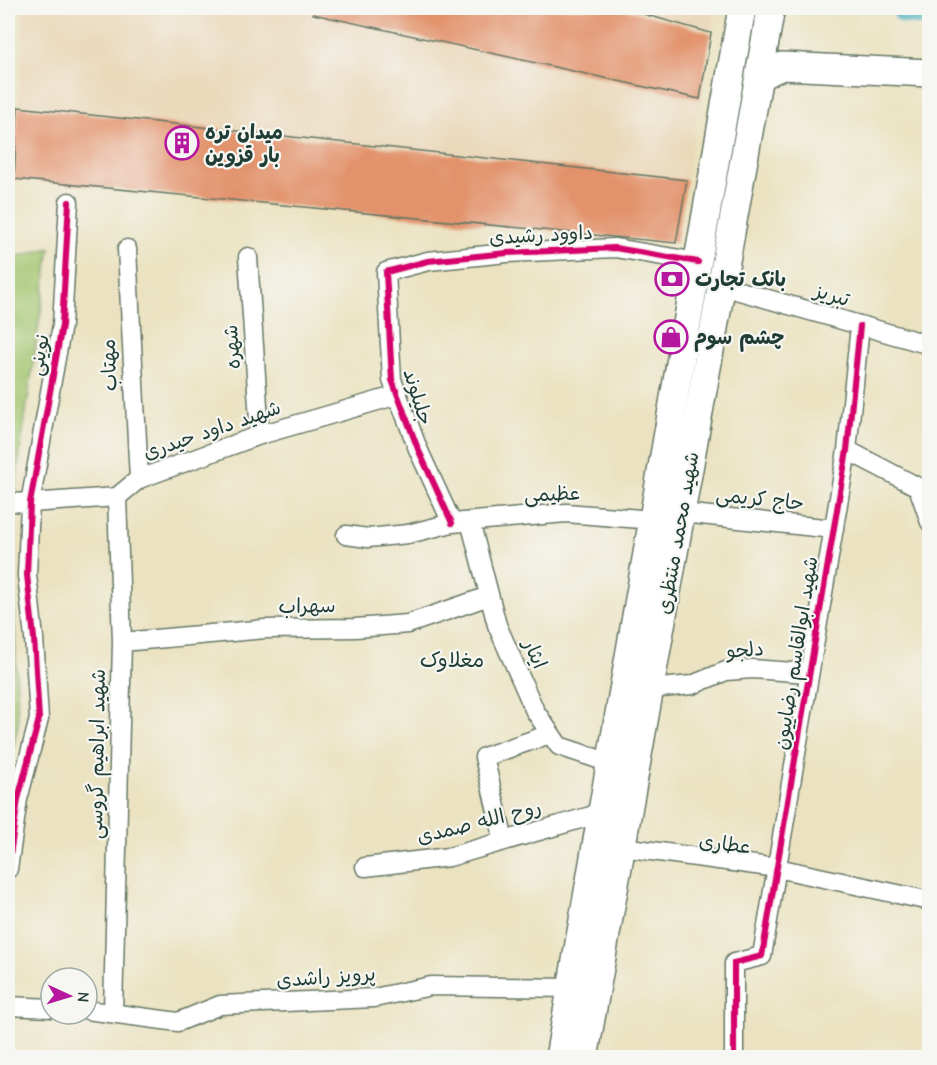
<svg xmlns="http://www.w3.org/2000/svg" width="937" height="1065" font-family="'Comic Neue','Playpen Sans Arabic',sans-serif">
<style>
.built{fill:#ead8ba}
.green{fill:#a2c56e;stroke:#608151;stroke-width:1.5}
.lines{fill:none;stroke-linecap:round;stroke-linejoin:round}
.river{stroke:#3fadbe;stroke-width:32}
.building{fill:#e2936c}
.street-casing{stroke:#667765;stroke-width:21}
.secondary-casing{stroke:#667765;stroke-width:30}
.street{stroke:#fff;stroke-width:18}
.secondary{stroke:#fff;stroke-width:27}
.cycleway-casing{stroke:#f6f6f2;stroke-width:10}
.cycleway{stroke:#d6006c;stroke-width:6}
.labels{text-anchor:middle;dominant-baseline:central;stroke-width:4.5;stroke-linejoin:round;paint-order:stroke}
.poi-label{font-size:20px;font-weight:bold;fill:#1f3d34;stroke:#f6f6f2;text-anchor:start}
.street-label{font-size:20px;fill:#1f3d34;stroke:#f6f6f2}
.neighbourhood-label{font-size:21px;fill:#1f3d34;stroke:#f6f6f2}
</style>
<rect width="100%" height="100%" fill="#f6f6f2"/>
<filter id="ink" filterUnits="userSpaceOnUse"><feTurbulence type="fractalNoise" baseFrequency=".0167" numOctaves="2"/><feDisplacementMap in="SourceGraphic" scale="12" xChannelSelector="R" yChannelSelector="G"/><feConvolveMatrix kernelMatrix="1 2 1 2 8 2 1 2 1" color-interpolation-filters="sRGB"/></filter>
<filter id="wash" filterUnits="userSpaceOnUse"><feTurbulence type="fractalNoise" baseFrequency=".008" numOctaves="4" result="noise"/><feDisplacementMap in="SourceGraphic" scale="24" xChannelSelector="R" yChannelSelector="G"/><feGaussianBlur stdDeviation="1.35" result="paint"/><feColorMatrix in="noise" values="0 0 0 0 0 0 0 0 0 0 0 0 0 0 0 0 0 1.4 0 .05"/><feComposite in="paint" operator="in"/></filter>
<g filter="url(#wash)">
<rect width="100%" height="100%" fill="#eae2c0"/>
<path class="built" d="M24,8H715L676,243L14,179Z"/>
<path class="green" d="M50,248L14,493H8V259Z
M8,522H11L18,726L8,771Z"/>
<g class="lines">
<path class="river" d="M907,8L930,11"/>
</g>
<g id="blocks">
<path class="building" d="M314,8H622L711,33L700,99L313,14Z
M18,107L687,180L676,243L14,179Z"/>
</g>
</g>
<g filter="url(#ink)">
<use href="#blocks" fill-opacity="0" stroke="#667765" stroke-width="1.5"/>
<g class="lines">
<defs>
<path id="street" d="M127,249L139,479
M248,257L260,435
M722,286L930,345
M847,450L918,487L930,522
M8,502L30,503L117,497L139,479L260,435L398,395
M682,513L834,529
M470,521L497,625L535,711L559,746L610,763
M452,523L418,449L392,380L386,272L428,261L507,253L615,248L698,262
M346,535L368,538L408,534L452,523L566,513L653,520
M122,642L265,629L355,628L408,624L489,596
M650,689L692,685L726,671L752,669L809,673
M504,841L484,757L550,734
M622,847L777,868L930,901
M365,867L449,857L601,813
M8,869L18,799L39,719L34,638L27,575L30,503L62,325L69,202
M8,1006L51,1008
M87,1010L178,1022L220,1005L374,998L431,986L571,988
M113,1012L122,642L117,497
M734,1058V963L762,956L847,450L860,326"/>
<path id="secondary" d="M760,76L782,66L930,73
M559,1058L742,8
M584,1058L771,8"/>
</defs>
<use href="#street" class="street-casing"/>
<use href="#secondary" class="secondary-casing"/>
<use href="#street" class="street"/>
<use href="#secondary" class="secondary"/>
<defs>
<path id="cycleway" d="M452,523L418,449L392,380L386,272L428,261L507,253L615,248L698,262
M8,869L18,799L39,719L34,638L27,575L30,503L62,325L69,202
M734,1058V963L762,956L847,450L860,326"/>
</defs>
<use href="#cycleway" class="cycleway-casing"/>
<use href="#cycleway" class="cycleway"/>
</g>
</g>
<defs>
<symbol id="building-ring" viewBox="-11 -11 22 22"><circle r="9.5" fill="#f6f6f2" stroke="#b5179e" stroke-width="1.5"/><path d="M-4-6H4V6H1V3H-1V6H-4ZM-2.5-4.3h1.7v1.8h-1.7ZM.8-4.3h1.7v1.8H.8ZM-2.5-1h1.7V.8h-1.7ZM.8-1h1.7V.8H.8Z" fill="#b5179e"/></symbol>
<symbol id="bank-ring" viewBox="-11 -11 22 22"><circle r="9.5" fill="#f6f6f2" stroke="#b5179e" stroke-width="1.5"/><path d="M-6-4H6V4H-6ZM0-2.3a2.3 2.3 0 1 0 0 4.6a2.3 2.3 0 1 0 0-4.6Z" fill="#b5179e"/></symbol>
<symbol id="shop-ring" viewBox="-11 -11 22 22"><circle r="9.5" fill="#f6f6f2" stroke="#b5179e" stroke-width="1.5"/><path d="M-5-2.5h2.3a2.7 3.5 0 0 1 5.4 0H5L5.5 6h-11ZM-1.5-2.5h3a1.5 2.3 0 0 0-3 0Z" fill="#b5179e"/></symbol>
</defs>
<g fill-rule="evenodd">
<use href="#building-ring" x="163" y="124" width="38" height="38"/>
<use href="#bank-ring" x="653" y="260" width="38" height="38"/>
<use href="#shop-ring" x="652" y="318" width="38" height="38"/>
</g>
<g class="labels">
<g class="poi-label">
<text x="205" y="132">میدان تره<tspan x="205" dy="23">بار قزوین</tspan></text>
<text x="695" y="279">بانک تجارت</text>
<text x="694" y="337">چشم سوم</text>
</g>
<g class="street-label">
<text transform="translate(541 235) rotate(-3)">داوود رشیدی</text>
<text transform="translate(832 295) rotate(17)">تبریز</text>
<text transform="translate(232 347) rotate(-94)">شهره</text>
<text transform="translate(39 355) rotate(-80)">نوینی</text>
<text transform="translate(109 365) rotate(-92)">مهتاب</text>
<text transform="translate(418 397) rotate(73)">جلیلوند</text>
<text transform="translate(212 430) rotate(-19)">شهید داود حیدری</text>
<text transform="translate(552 494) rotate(-2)">عظیمی</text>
<text transform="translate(760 499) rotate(6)">حاج کریمی</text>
<text transform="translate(678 533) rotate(-80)">شهید محمد منتظری</text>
<text transform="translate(307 606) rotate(-1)">سهراب</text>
<text transform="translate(745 650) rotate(-4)">دلجو</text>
<text transform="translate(796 653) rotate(-81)">شهید ابوالقاسم رضاییون</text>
<text transform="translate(535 654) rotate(66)">ایثار</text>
<text transform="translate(97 754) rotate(-89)">شهید ابراهیم گروسی</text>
<text transform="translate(479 822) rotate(-14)">روح الله صمدی</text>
<text transform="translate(725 844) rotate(7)">عطاری</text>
<text transform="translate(326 977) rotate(-4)">پرویز راشدی</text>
</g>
<g class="neighbourhood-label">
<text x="452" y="660">مغلاوک</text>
</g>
</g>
<rect width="937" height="1065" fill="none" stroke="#f6f6f2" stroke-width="30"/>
<g transform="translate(69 996) rotate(94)"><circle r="28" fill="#f6f6f2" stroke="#a0aca6" stroke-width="1.5"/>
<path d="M0-4.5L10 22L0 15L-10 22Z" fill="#b5179e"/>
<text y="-9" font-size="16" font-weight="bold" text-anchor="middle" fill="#1f3d34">N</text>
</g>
</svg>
